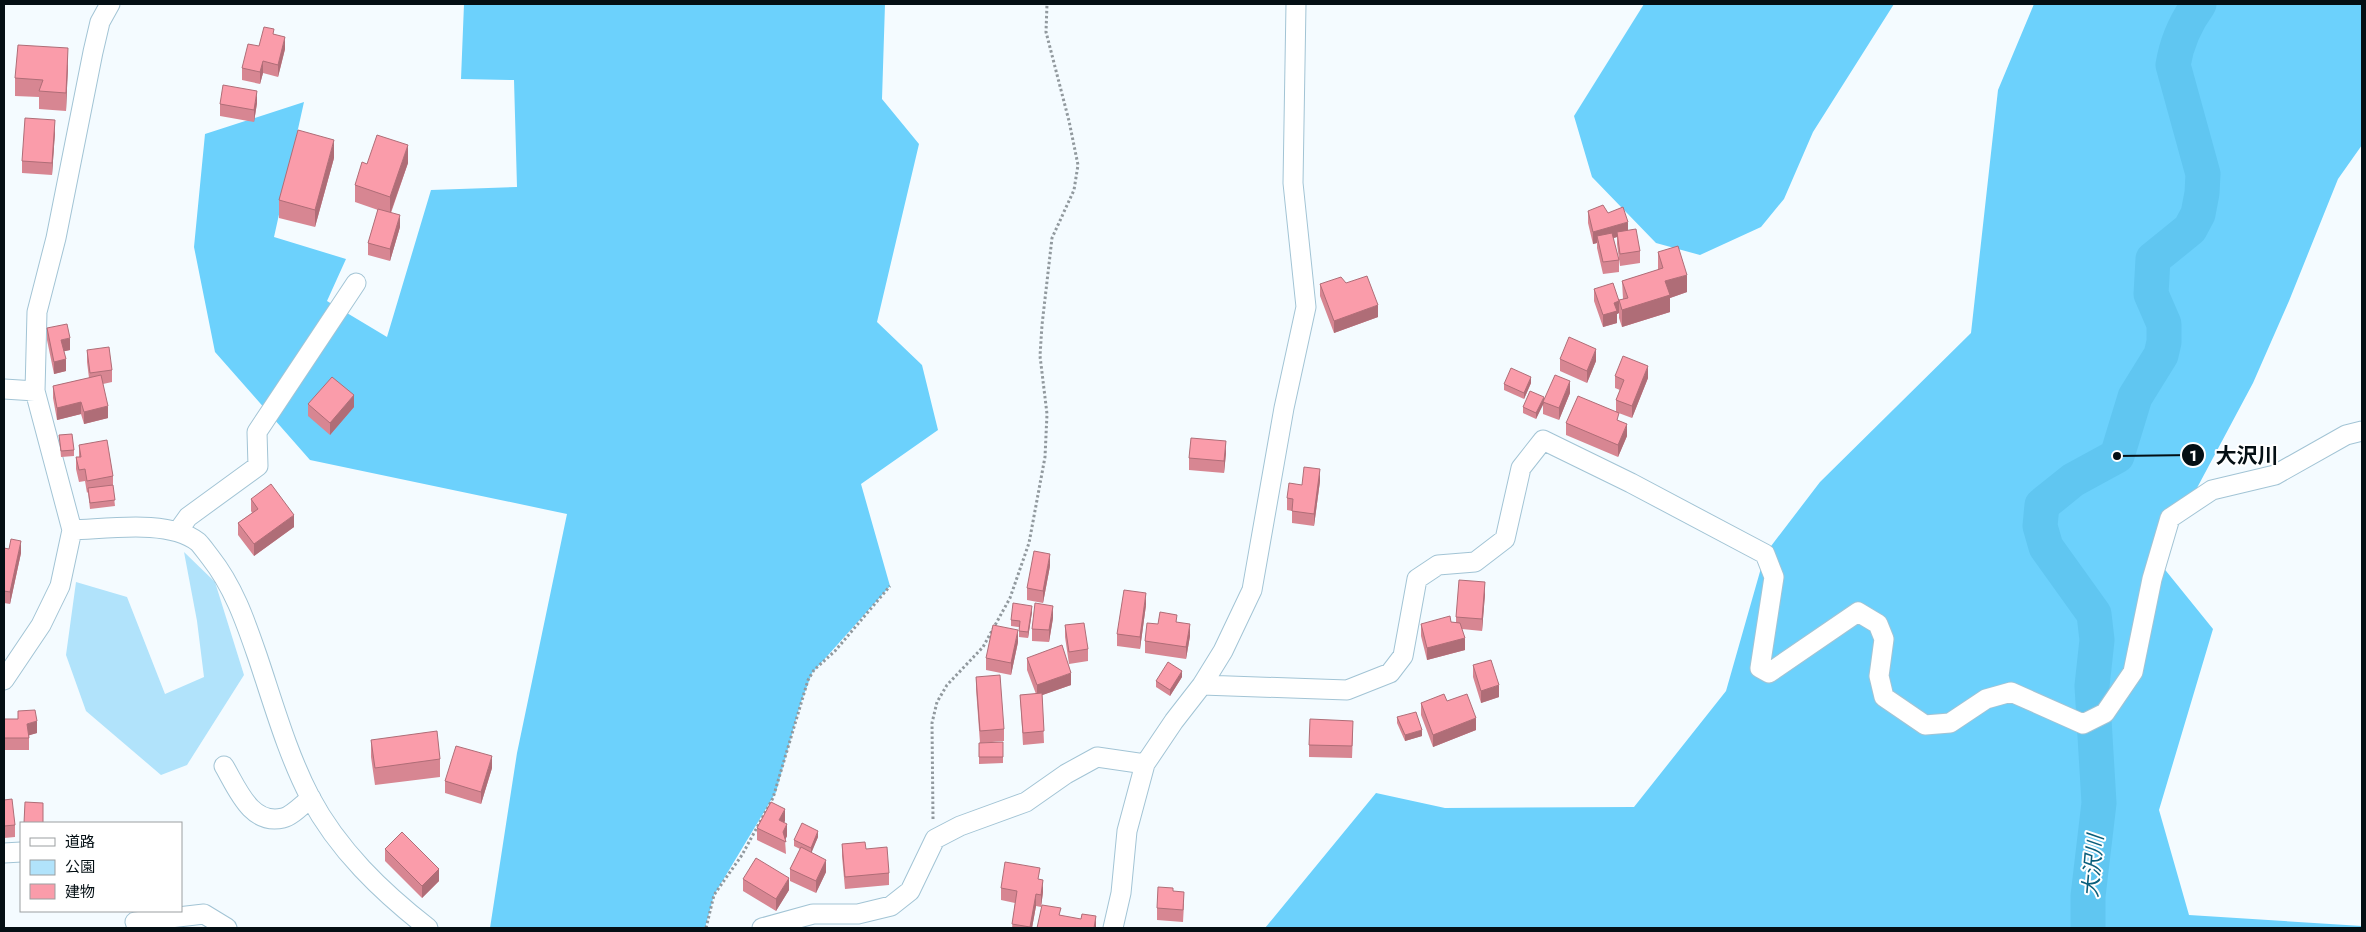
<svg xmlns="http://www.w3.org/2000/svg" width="2366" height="932" font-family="Jost,'Noto Sans JP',sans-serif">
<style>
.green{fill:#b1e3fb}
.forest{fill:#6cd1fc}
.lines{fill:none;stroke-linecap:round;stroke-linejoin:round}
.river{stroke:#60c6f1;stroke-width:35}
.minor-casing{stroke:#a2c4d5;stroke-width:21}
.path{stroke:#91999e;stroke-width:3;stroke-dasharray:2.5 2.5;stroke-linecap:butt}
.minor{stroke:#fff;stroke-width:19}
.wall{fill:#d78692}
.shaded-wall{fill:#af6d77}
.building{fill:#fa9caa;stroke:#af6d77}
.labels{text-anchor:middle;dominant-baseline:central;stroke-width:4;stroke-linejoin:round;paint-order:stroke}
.water-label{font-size:21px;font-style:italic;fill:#0a5f7c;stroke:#fff}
.leader{fill:none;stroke:#040f14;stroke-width:2}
.callout-dot{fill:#040f14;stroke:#fff;stroke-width:2}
.mark-label{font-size:15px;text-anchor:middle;font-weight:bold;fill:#fff}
.callout-label{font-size:21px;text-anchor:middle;font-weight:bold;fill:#040f14;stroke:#fff;stroke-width:4;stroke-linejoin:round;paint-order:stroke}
</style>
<rect width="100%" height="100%" fill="#f4fbff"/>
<path class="green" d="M184,552L215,582L244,675L187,765L161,775L86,711L66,655L76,582L127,597L165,694L204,677L197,621Z"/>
<path class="forest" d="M464,4H885L882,99L919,144L877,322L922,365L938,430L861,484L890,586L812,673L800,705L776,792L714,895L705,928H490L517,753L567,514L310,460L215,352L194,247L205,134L304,102L274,237L346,259L327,301L387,337L431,190L517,187L514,80L461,79Z
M1644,4H1894L1813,132L1784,199L1761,227L1700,255L1656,243L1592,177L1574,116Z
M2034,4H2362V145L2338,179L2289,301L2253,383L2158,561L2213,629L2159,810L2189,915L2362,926V928H1265L1376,793L1445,808L1634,807L1726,691L1765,554L1820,482L1971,333L1998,90Z"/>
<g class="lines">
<path class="river" d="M2088,928V896L2099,803L2092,686L2097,640L2094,614L2046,547L2040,526L2042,505L2073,480L2117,456L2135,397L2161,355L2164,342V324L2151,294L2153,259L2190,229L2198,214L2202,193L2203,174L2173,65C2177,41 2185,23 2199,4"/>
<defs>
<path id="minor" d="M4,389L35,391
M72,530C107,529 169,519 198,542C202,546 206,552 210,557C233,586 245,620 257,655C273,702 287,753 310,797C338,850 382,892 428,928
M178,531L188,517L258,466L257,432L356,283
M4,680L41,625L60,586L72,530L35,391L37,312L56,238L93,52L100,22L110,4
M1202,685L1347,690L1390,673L1403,656L1417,579L1438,565L1475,562L1505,539L1521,468L1543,440L1631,483L1765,554L1774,577L1760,668L1769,673L1858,612L1878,624L1884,639L1879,676L1884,697L1925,725L1950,723L1986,699L2011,692L2083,724L2105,713L2133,672L2152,579L2170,518L2212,490L2275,475L2346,435L2362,431
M224,766C237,788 251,826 283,818C292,816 303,804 311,798
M4,853L21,852
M135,922L204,914L227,928
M762,928L813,914H858L891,906L910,891L935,839L960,826L1026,802L1066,774L1097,757L1145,764
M1113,928L1121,893L1127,831L1145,764L1174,721L1202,685L1223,651L1252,590L1284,408L1306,307L1293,183L1296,4"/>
</defs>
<use href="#minor" class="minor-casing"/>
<path class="path" d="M933,819L932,723L937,702L947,685L983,647L1010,598L1029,543L1045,457L1047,414L1040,356L1042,325L1052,238L1074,190L1078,165L1069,121L1046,32L1047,4
M706,928L714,895L742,855L773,798L808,680L814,670L835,651L890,586"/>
<use href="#minor" class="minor"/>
</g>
<path class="wall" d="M274,34L285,49L278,77L263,73L260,84L242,80V68L259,46Z
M68,65L66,111L39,109V97L15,96V78Z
M257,103L254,122L220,116V104Z
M55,132L52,175L22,173V161Z
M334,158L315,227L279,218V200Z
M408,163L391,213L400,227L390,261L368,255V243L378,210L355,202V185L367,164Z
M1588,211L1608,213L1628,231L1640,251V263L1620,266L1617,244V237L1613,238L1619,260V272L1603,274L1597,248V243L1593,244L1588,223Z
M1658,252L1687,292L1670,298V312L1622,327L1619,318V313L1617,314V323L1603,327L1594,301V289L1619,300L1623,299L1622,281L1658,270Z
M1346,283L1378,317L1334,333L1320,296V284Z
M4,292L5,299V311L4,312Z
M47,328L70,350L64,351L66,371L54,374L47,340Z
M87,350L112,370V382L103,384L108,418L84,424L81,414L57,420L53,398V386L89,378L87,362Z
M1560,359L1596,361L1587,383L1560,371Z
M1615,376L1648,378L1632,418L1616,412V400L1620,390L1615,388Z
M1531,383L1524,399L1504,390V384Z
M1570,393L1559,420L1543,414V403L1536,419L1523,413V407L1544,402Z
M308,404L354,407L330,435L308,416Z
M1619,421L1627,436L1618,457L1566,435V423Z
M59,435L74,450V456L61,457Z
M79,445L113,476V488L115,506L90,509L88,492L87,493L85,481L79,482L76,469V457H79Z
M1226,453L1224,473L1189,470V458Z
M1320,481L1314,526L1292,523V511L1287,510V498L1302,485Z
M251,499L294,527L254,556L238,535V523L252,513L251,511Z
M4,548L21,553L10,604L4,603Z
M1050,566L1043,603L1027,600V588Z
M1485,594L1482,631L1462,629L1465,650L1427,660L1421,636V624L1456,622V617Z
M1146,605L1140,649L1117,646V634Z
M1032,612L1028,638L1019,637V627L1011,626V620Z
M1053,618L1049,642L1032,641V629Z
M1177,623L1190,636L1186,659L1145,653V641L1158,624Z
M1065,625L1088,649V661L1069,664L1065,637Z
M1018,642L1011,675L986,670V658Z
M1027,658L1071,685L1042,695L1044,743L1023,745L1020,695L1036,694L1027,670Z
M1473,665L1499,697L1481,703L1473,677Z
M976,677L1004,729V741L980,743L976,689Z
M1182,677L1170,696L1156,687V681Z
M1447,701L1476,730L1433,747L1421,715V703Z
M1397,717L1422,736L1405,741L1397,723Z
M4,719L37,733L29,735V750H4Z
M1353,733L1352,758L1309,757V745Z
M371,740L440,759V777L375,785L371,757Z
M1003,742V763L979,764V743Z
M492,768L481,804L445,793V781Z
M4,800L15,825V837L4,838Z
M785,821L784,822L787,836L785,840L786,854L757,840V828Z
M818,837L811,852L826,872L816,893L790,881V869L800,849L794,846V840Z
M842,844L866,849L889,873V885L845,889L842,856Z
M385,849L439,881L422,898L385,861Z
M743,879L789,890L776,911L743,891Z
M1040,879L1043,892L1041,907L1036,906L1032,928H1012L1015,903L1001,900V888Z
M1173,891L1184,904L1183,922L1157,920V908Z"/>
<path class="shaded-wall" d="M285,37V49L278,77V65Z
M68,48V65L66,111V93Z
M263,61V73L260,84V72Z
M257,91V103L254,122V110Z
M55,120V132L52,175V163Z
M334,140V158L315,227V210Z
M408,145V163L390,214V197Z
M400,215V227L390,261V249Z
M1628,222V234L1617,232V237L1598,243L1597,236V243L1593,244V232Z
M1687,275V292L1670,298V312L1622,327V310L1665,281Z
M1619,301V313L1617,314V323L1603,327V315L1614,303Z
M1378,305V317L1334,333V321Z
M70,338V350L61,352V340Z
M1596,349V361L1587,383V371Z
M66,359V371L54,374V362Z
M1648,366V378L1632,418V406Z
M1531,377V383L1524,399V393Z
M1570,381V393L1559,420V408Z
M354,395V407L330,435V423Z
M1544,397V403L1536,419V413Z
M81,402V414L57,420V408Z
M108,406V418L84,424V412Z
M1627,424V436L1618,457V445Z
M1226,441V453L1224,473V461Z
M1320,469V481L1314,526V514Z
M294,515V527L254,556V544Z
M21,541V553L10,604V592Z
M1050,554V566L1043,603V591Z
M1485,582V594L1482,631V619Z
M1146,593V605L1140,649V637Z
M1032,606V612L1028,638V632Z
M1053,606V618L1049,642V630Z
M1190,624V636L1186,659V647Z
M1018,630V642L1011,675V663Z
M1465,638V650L1427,660V648Z
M1182,671V677L1170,696V690Z
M1071,673V685L1037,697V685Z
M1499,685V697L1481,703V691Z
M1476,718V730L1433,747V735Z
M37,721V733L27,736V724Z
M1422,730V736L1405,741V735Z
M492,756V768L481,804V792Z
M785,809V821L779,832V820Z
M787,824V836L784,842L783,832Z
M818,831V837L811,854V848Z
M826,860V872L816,893V881Z
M439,869V881L422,898V886Z
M789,878V890L776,911V899Z
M1043,880V892L1041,907V895Z
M1036,894V906L1032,928H1030Z
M1096,916V928H1094Z"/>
<path class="building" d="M264,27L274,29L273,34L285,37L278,65L263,61L260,72L242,68L248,44L259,46Z
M18,45L68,48L66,93L39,91L43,80L15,78Z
M223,85L257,91L254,110L220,104Z
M25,118L55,120L52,163L22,161Z
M298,130L334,140L315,210L279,200Z
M377,135L408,145L390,197L355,185L362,162L367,164Z
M1603,205L1608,213L1623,207L1628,222L1593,232L1588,211Z
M378,209L400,215L390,249L368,243Z
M1636,229L1640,251L1620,254L1617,232Z
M1612,233L1619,260L1603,262L1597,236Z
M1678,246L1687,275L1665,281L1670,295L1622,310L1619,300L1628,298L1622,281L1663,268L1658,252Z
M1367,276L1378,305L1334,321L1320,284L1341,277L1346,283Z
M1613,283L1619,301L1614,303L1617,311L1603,315L1594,289Z
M67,324L70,338L61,340L66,359L54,362L47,328Z
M1569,337L1596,349L1587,371L1560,359Z
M109,347L112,370L90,373L87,350Z
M1623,356L1648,366L1632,406L1616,400L1624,380L1615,376Z
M1511,368L1531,377L1524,393L1504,384Z
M101,375L108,406L84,412L81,402L57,408L53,386Z
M1555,375L1570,381L1559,408L1543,402Z
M332,377L354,395L330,423L308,404Z
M1530,391L1544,397L1536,413L1523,407Z
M1578,396L1619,413L1617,420L1627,424L1618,445L1566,423Z
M72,434L74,450L61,451L59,435Z
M1191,438L1226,441L1224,461L1189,458Z
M107,440L113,476L87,481L85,469L79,470L76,457H81L79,445Z
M1304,467L1320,469L1314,514L1292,511L1293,499L1287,498L1289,483L1302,485Z
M271,484L294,515L254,544L238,523L258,509L251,499Z
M113,485L115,500L90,503L88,488Z
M11,539L21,541L10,592L4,591V548L9,549Z
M1034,551L1050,554L1043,591L1027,588Z
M1459,580L1485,582L1482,619L1456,617Z
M1124,590L1146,593L1140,637L1117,634Z
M1013,603L1032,606L1028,632L1019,631L1020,621L1011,620Z
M1035,603L1053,606L1049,630L1032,629Z
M1160,612L1177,615L1176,622L1190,624L1186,647L1145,641L1147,623L1158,624Z
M1450,616L1451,622L1460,623L1465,638L1427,648L1421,624Z
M1084,623L1088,649L1069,652L1065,625Z
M993,625L1018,630L1011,663L986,658Z
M1062,645L1071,673L1037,685L1027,658Z
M1491,660L1499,685L1481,691L1473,665Z
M1168,662L1182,671L1170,690L1156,681Z
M1000,675L1004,729L980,731L976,677Z
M1042,693L1044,731L1023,733L1020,695Z
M1444,694L1447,701L1467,694L1476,718L1433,735L1421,703Z
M35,710L37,721L27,724L29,738H4V719H18V711Z
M1416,712L1422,730L1405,735L1397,717Z
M1310,719L1353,721L1352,746L1309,745Z
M437,731L440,759L375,768L371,740Z
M1003,742V757H979V743Z
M456,746L492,756L481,792L445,781Z
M12,799L15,825L4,826V800Z
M25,802L43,803V823H24Z
M771,802L785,809L779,820L787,824L783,832L786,842L757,828Z
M802,823L818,831L811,848L794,840Z
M402,832L439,869L422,886L385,849Z
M865,842L866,849L887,847L889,873L845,877L842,844Z
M801,847L826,860L816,881L790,869Z
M756,858L789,878L776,899L743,879Z
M1005,862L1040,868L1038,879L1043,880L1041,895L1036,894L1030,927L1012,924L1017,891L1001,888Z
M1158,887L1173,888V891L1184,892L1183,910L1157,908Z
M1042,905L1061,908L1059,915L1081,919L1082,914L1096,916L1094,928H1037Z"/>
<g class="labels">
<g class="water-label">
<text transform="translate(2093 866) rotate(-85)">大沢川</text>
</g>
</g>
<path class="leader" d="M2117 456L2193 455"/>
<g class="callout-dot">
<circle cx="2117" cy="456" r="5"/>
<circle cx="2193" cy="455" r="12"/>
</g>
<g class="mark-label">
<text x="2193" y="461">1</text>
</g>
<g class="callout-label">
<text x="2247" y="463">大沢川</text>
</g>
<rect width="2366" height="932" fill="none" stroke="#040f14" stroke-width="10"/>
<rect x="20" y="822" width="162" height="90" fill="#ffffff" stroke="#9b9fa1"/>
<rect x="30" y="838" width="25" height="8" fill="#ffffff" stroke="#9b9fa1"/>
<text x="65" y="847" font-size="15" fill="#040f14">道路</text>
<rect x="30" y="860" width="25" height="15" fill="#b1e3fb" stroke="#9b9fa1"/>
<text x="65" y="872" font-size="15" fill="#040f14">公園</text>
<rect x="30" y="884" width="25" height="15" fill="#fa9caa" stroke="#9b9fa1"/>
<text x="65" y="897" font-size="15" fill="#040f14">建物</text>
</svg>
